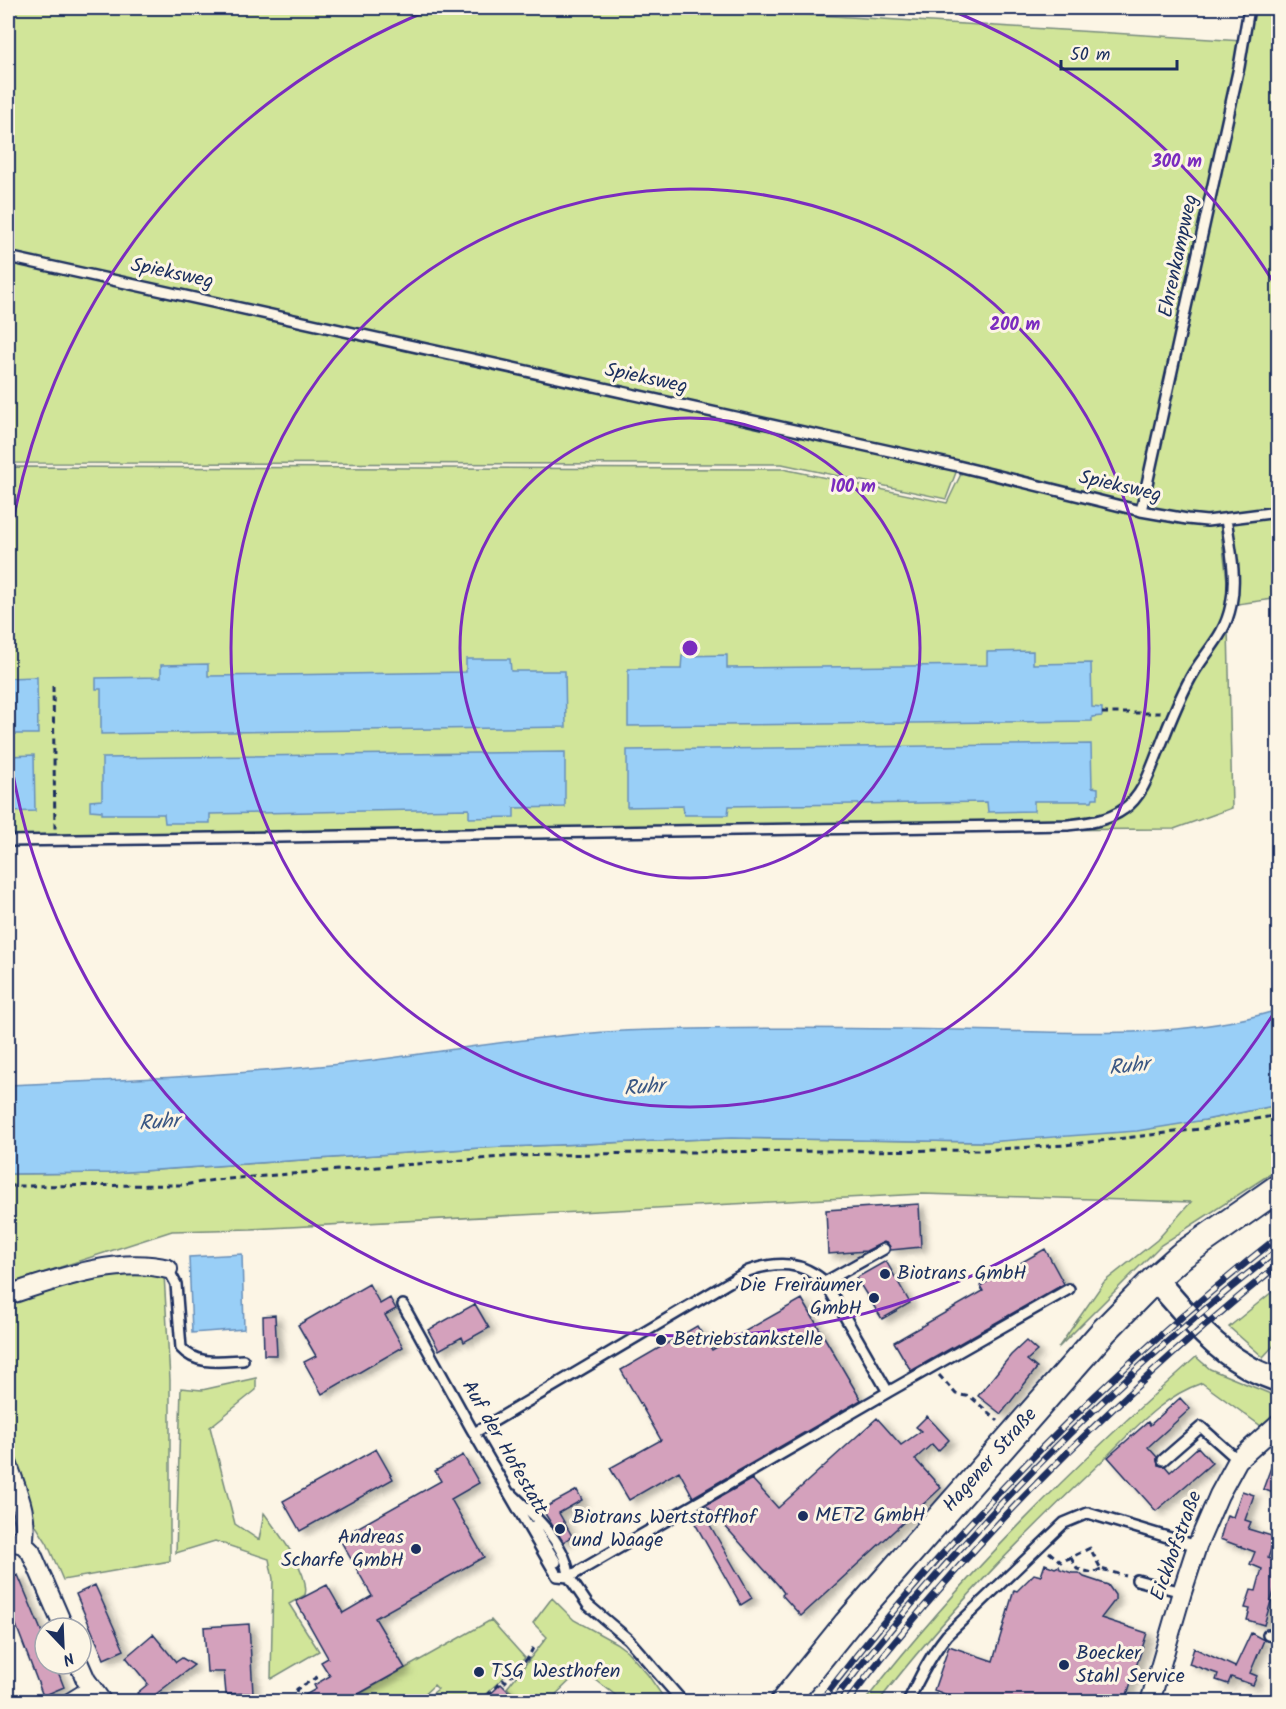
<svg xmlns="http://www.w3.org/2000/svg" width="1286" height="1709" font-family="Kalam,sans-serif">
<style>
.green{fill:#d1e599;stroke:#768a7c;stroke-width:1.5}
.water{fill:#99cff7;stroke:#678fba;stroke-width:1.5}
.building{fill:#d4a1bc;stroke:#1b2f5e;stroke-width:1.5;filter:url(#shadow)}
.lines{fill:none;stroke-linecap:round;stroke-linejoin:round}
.service-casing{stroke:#1b2f5e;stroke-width:14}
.minor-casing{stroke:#1b2f5e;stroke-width:22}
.tertiary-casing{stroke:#1b2f5e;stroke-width:27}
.secondary-casing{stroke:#1b2f5e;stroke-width:30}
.path{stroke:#1b2f5e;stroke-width:3;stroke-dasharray:6 4.5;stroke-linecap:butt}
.service{stroke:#fcf5e5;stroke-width:9}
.minor{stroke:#fcf5e5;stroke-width:18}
.tertiary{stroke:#fcf5e5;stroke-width:22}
.secondary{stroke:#fcf5e5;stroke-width:26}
.rail-casing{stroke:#1b2f5e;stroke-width:7}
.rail{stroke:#fcf5e5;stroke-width:4.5;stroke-dasharray:14;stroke-linecap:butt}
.ring{fill:none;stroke:#7b2cbf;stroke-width:3}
.poi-dot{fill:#1b2f5e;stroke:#fcf5e5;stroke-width:2}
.labels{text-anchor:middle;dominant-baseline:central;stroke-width:6;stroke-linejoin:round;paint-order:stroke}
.street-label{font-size:20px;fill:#1b2f5e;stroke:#fcf5e5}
.poi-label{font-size:20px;fill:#1b2f5e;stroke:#fcf5e5;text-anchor:start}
.water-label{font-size:21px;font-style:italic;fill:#3a5784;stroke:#fcf5e5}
.centre{fill:#7b2cbf;stroke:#fcf5e5;stroke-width:3}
.ring-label{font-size:18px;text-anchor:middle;font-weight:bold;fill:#7b2cbf;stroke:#fcf5e5;stroke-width:6;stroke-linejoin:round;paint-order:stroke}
</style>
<defs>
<filter id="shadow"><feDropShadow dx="6" dy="4" stdDeviation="3" flood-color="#0004"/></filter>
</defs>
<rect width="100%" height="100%" fill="#fcf5e5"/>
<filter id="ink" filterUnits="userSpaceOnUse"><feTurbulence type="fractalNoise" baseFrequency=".0167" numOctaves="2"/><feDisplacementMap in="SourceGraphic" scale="12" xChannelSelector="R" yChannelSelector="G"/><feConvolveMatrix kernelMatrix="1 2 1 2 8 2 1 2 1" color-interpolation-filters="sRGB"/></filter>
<g filter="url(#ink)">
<path class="green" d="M8,8H700L1243,41L1249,8H1278V570L1273,599L1231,605L1226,519L1207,521L958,467L946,499L782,464L8,463Z
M8,467L783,469L947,503L962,472L1178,522L1220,524L1227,581L1232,808L1174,829L68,835L8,837Z
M1278,1105V1169L1161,1245L1058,1348L1104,1282L1157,1240L1191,1202L922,1194L251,1229L172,1231L8,1284V1174L112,1173L480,1148L731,1138L986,1142L1205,1120Z
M107,1274H164L170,1380V1561L63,1580L47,1543L29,1515L8,1453V1300Z
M1278,1287V1341L1263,1357L1229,1327Z
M1196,1357L1210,1369L1278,1397V1410L1261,1426L1202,1383C1160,1397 1130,1434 1099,1464C1021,1538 944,1616 879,1701H865C962,1576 1077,1463 1196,1357Z
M256,1378V1390L210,1427L235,1524L259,1540L264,1513C277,1531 311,1574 305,1595L289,1604L319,1651L271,1679L273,1579L269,1559L215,1541L176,1553L181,1388L202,1390Z
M552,1598L574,1620L616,1643L627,1651L648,1675L666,1701H623L582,1669L549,1701H523L507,1688L547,1637L533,1623Z
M491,1620L525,1658L478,1701H423L438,1689L434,1685L417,1701H347Z"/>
<path class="water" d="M1033,651V664L1091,663L1092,707L1102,708V716L1092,717V721L628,726V669H681L682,656L727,655V668L987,665V652Z
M466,659H510L511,671H565L566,727L101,734V689H96V678L161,677V665L208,664V676L466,672Z
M37,677L38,734H8V678Z
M1091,744L1092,787L1098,788V798H1093L1092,801H1034V811L988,812L987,802L729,806L728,815H684L683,806L627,807V750Z
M565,752V807L514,808V817L469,818V809L210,814V823H165L164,814H102V811L90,810V801L102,800V758Z
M34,755L35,811L8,812V756Z
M1278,1010V1105L1205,1120L1137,1131L986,1142L731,1138L480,1148L112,1173L8,1174V1085C125,1080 242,1075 359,1062C457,1050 554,1032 652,1030C755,1027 857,1028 960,1030C1066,1032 1175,1041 1278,1010Z
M242,1254L244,1329L192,1333L189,1257Z"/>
<path class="building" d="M919,1204L921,1247L891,1250L888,1244L884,1242L866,1251L828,1254L826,1210Z
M1045,1249L1064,1284L911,1371L894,1342L983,1291L980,1286Z
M886,1261L910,1303L882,1319L856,1278Z
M369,1284L380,1304L390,1298L396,1309L385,1315L403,1347L322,1394L304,1362L316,1356L298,1325Z
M802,1299L861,1400L693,1497L679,1471L629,1500L610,1468L661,1440L621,1370L697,1326L712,1350Z
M475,1304L489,1328L464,1342L462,1337L439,1350L428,1330Z
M275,1315L277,1355H264L263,1316Z
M1026,1341L1037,1351L1027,1360L1037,1368L1001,1414L978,1396L1011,1355Z
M1180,1398L1190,1409L1148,1447L1157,1457L1158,1465L1165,1466L1170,1472L1198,1447L1212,1463L1156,1511L1108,1457L1148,1422L1150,1425Z
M927,1416L949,1440L938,1451L932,1444L915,1459L941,1488L801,1616L782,1595L784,1593L779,1586L706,1505L752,1479L778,1508L877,1418L901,1445L921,1431L916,1427Z
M376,1449L393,1479L300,1531L283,1501Z
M1277,1451H1278V1495L1263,1489Z
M463,1455L479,1483L451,1499L484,1557L375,1618L405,1668L346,1701H295L316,1689L314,1685L330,1676L321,1662L328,1658L296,1601L327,1585L343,1613L372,1596L339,1538L441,1481L435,1471Z
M577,1490L582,1500L559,1513L572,1536L563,1542L542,1509Z
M1242,1491L1254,1495L1245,1520L1251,1522L1248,1529L1275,1537L1268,1558L1278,1562V1578L1264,1625L1247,1620L1250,1609L1245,1608L1251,1590L1256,1591L1262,1569L1250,1564L1255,1552L1220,1539L1227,1515L1233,1517Z
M703,1513L752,1598L741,1605L692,1518Z
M1045,1564L1055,1568L1059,1566L1060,1569L1072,1573H1079L1084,1577L1108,1585L1115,1595V1600L1101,1618L1147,1633L1125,1701H957L958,1699L934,1690L949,1646L993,1661L1014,1590L1017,1591L1034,1574L1041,1576Z
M18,1575L45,1640V1664H55L64,1687L43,1696L8,1604V1579Z
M95,1585L124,1650L104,1659L76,1594Z
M249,1624L253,1693L226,1694L224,1672H207L204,1627Z
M1251,1633L1264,1640L1250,1673L1257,1676L1253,1685L1231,1677L1228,1684L1216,1680L1218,1674L1189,1664L1194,1648L1235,1667Z
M153,1634L176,1662L182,1658L194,1665L156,1694L162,1701H144L137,1693L148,1684L126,1657Z
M501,1684L518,1701H483Z"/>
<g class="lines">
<defs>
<path id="service" d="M8,257L958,466L1141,511L1187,519L1207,521L1278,512
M1141,511L1239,67L1249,8
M8,841L1068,825C1087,823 1108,821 1124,809C1144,795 1151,768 1160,747C1170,722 1180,695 1194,672C1209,648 1225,635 1231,605C1237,577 1230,546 1226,519
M168,1269L176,1284L181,1348C197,1366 222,1361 243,1360
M825,1282L884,1249
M403,1305L471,1428L557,1576L569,1577L588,1605L628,1639L683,1702
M888,1392L1069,1289
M474,1433L748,1271C777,1261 802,1261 825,1282L888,1392L569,1577
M1163,1460L1201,1427L1238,1460
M513,1495C535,1516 567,1545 569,1577
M533,1526L556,1562
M1137,1580L1182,1592
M1268,1635L1278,1637
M908,1702C919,1678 930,1656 947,1635L1064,1523L1088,1513L1197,1546"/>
<path id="minor" d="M8,1295C56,1279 118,1256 168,1269
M8,1465C17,1491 29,1516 23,1544
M8,1540L23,1544L31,1552L64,1628
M79,1664L86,1680L102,1702
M71,1702L92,1689
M1150,1702L1182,1592L1197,1546L1219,1495L1238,1460L1278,1424"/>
<path id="tertiary" d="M1155,1279C1182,1309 1209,1345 1245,1365C1255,1372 1267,1376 1278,1380"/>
<g id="secondary">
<path id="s1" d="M784,1702L847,1624L1104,1331L1155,1279L1181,1256L1278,1188"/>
</g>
</defs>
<use href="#service" class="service-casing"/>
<use href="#minor" class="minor-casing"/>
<use href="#tertiary" class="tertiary-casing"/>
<use href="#secondary" class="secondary-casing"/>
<path class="path" d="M53,686L55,829
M1102,713H1162
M8,1186L184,1185L214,1180L516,1156L679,1152L983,1150L1065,1145L1201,1129L1278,1115
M939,1375L956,1394L971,1397L998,1421
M1049,1552L1061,1562L1090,1548L1101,1569L1126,1576
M1071,1558L1077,1569L1093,1573L1101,1569
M293,1702L297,1689L319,1676
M480,1702L503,1680L505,1682L528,1658L534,1646"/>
<use href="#service" class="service"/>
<use href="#minor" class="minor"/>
<use href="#tertiary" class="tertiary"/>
<use href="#secondary" class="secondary"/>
<defs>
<path id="rail" d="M820,1702C953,1529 1107,1372 1278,1237
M832,1702C962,1535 1111,1380 1278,1250
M847,1702C972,1539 1119,1393 1278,1265"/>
</defs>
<use href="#rail" class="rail-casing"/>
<use href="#rail" class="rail"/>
</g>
</g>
<g class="ring">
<circle cx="690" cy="648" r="230"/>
<circle cx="690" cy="648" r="459"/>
<path d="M1277 1008A689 689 0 0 1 8 744M8 552A689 689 0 0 1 432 9M948 9A689 689 0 0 1 1277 288"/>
</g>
<g class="poi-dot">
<circle cx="885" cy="1274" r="6"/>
<circle cx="874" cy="1298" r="6"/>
<circle cx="661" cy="1340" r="6"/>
<circle cx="803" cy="1516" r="6"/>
<circle cx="560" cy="1529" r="6"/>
<circle cx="416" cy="1549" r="6"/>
<circle cx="1064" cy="1665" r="6"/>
<circle cx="479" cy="1672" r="6"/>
</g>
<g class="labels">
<g class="street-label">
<text transform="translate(1179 256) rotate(-78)">Ehrenkampweg</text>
<text transform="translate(172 274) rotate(12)">Spieksweg</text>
<text transform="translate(646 379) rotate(12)">Spieksweg</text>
<text transform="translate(1120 487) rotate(13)">Spieksweg</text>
<text transform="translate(504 1448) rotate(60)">Auf der Hofestatt</text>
<text stroke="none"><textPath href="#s1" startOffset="318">Hagener Straße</textPath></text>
<text transform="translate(1177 1546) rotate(-70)">Eickhofstraße</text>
</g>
<g class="poi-label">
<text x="897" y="1274">Biotrans GmbH</text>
<text x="862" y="1286" text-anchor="end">Die Freiräumer<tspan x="862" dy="23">GmbH</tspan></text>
<text x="673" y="1340">Betriebstankstelle</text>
<text x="815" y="1516">METZ GmbH</text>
<text x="572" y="1518">Biotrans Wertstoffhof<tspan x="572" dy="23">und Waage</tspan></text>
<text x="404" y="1538" text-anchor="end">Andreas<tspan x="404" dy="23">Scharfe GmbH</tspan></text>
<text x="1076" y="1654">Boecker<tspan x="1076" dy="23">Stahl Service</tspan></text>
<text x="491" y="1672">TSG Westhofen</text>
</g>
<g class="water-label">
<text transform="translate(1129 1067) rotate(-6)">Ruhr</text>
<text transform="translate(644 1088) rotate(-4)">Ruhr</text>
<text transform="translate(159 1123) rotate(-4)">Ruhr</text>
</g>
</g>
<circle cx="690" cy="648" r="9" class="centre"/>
<g class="ring-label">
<text x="1177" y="167">300 m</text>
<text x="1015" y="330">200 m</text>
<text x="853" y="492">100 m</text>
</g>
<rect width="1286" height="1709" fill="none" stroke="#fcf5e5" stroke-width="30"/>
<rect x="15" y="15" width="1256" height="1679" fill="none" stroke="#1b2f5e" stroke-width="2" filter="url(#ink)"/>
<g transform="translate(63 1646) rotate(157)"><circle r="28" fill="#fcf5e5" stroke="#a2a6af" stroke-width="1.5"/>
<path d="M0-4.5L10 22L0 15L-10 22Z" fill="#1b2f5e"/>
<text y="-9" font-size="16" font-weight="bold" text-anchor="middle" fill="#1b2f5e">N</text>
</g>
<path d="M1061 60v9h116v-9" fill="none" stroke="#1b2f5e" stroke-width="3"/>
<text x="1070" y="60" font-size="18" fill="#1b2f5e" stroke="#fcf5e5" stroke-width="4.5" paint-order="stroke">50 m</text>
</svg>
